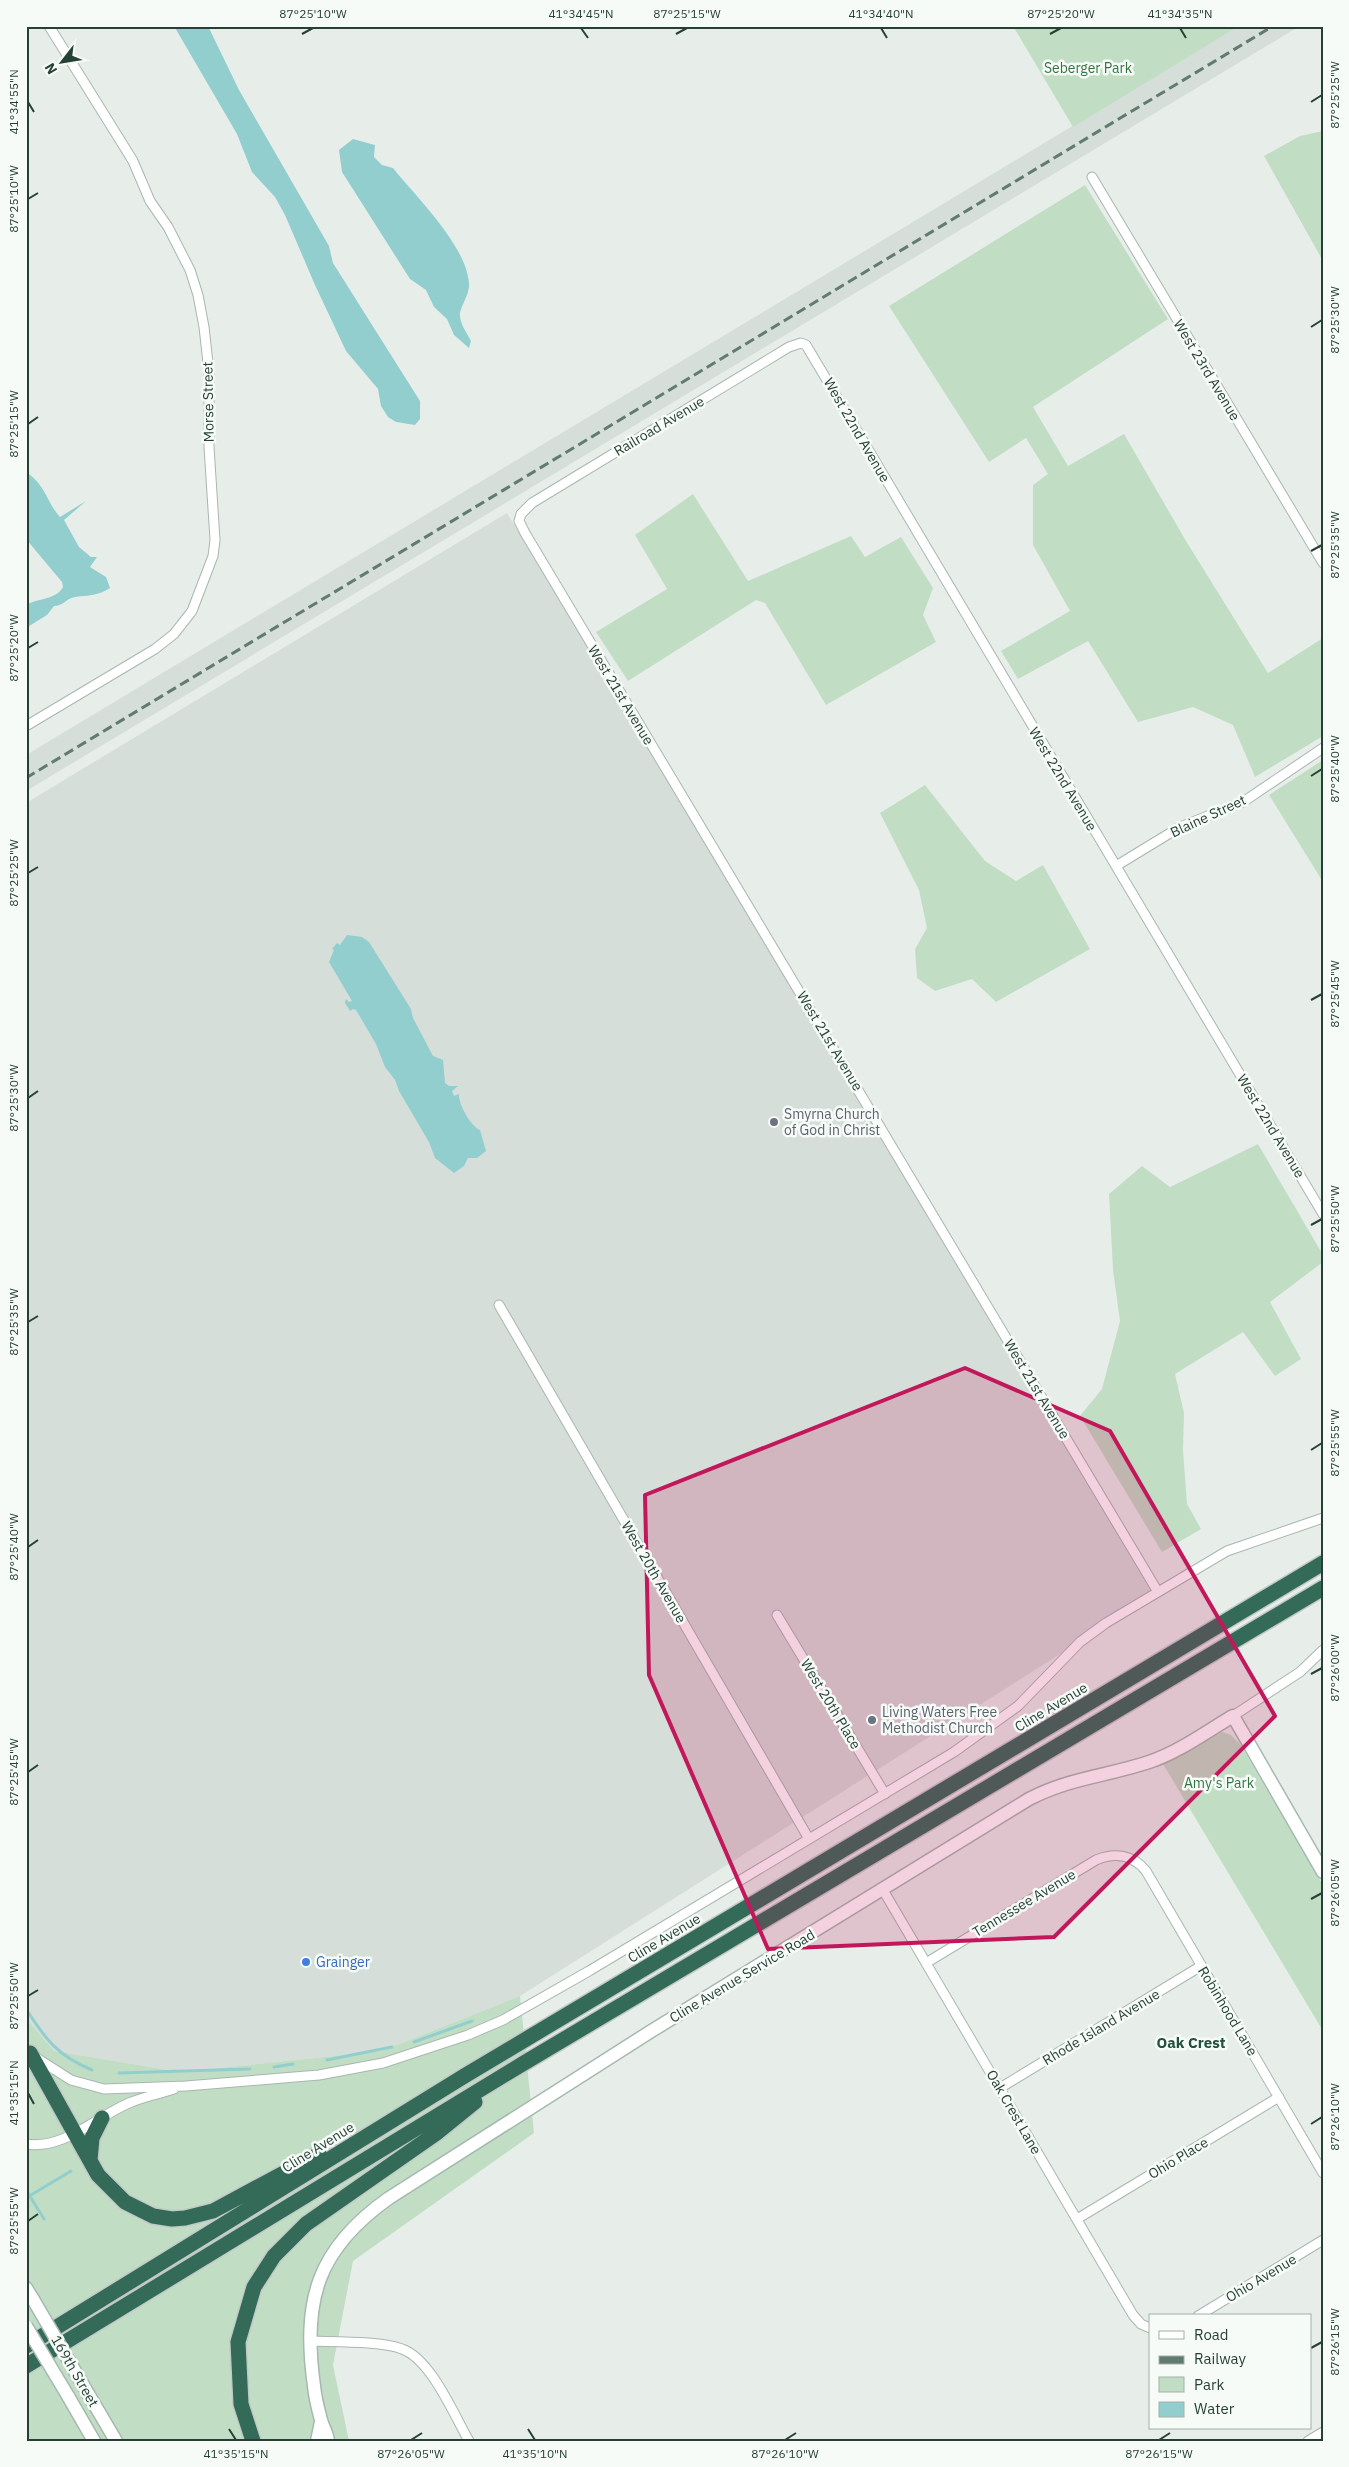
<svg xmlns="http://www.w3.org/2000/svg" width="1349" height="2467" font-family="'IBM Plex Sans',sans-serif">
<style>
.built{fill:#d5ded9}
.green{fill:#c1dec5}
.water{fill:#93cecf}
.lines{fill:none;stroke-linecap:round;stroke-linejoin:round}
.stream{stroke:#93cecf;stroke-width:3}
.street-casing{stroke:#a9b6b0;stroke-width:11}
.secondary-casing{stroke:#a5b9b0;stroke-width:15}
.highway-casing{stroke:#c2cac7;stroke-width:18}
.street{stroke:#fff;stroke-width:9}
.secondary{stroke:#fff;stroke-width:12}
.highway{stroke:#336b58;stroke-width:15}
.rail{stroke:#617b71;stroke-width:3;stroke-dasharray:10 5;stroke-linecap:butt}
.secondary-bridge-casing{stroke:#a5b9b0;stroke-width:15;stroke-linecap:butt}
.secondary-bridge{stroke:#fff;stroke-width:12}
.marked{fill:#c2185b;fill-opacity:0.2;stroke:#c2185b;stroke-width:4;stroke-linejoin:round}
.ticks{fill:none;stroke:#264036;stroke-width:2}
.worship-dot{fill:#6b7280;stroke:#f7fbf8;stroke-width:2}
.shop-dot{fill:#3f7fe0;stroke:#f7fbf8;stroke-width:2}
.labels{text-anchor:middle;dominant-baseline:central;stroke-width:5;stroke-linejoin:round;paint-order:stroke}
.park-label{font-size:14px;fill:#327543;stroke:#f7fbf8}
.street-label{font-size:14px;fill:#264036;stroke:#f7fbf8}
.worship-label{font-size:14px;fill:#5b616d;stroke:#f7fbf8;text-anchor:start}
.shop-label{font-size:14px;fill:#366cbe;stroke:#f7fbf8;text-anchor:start}
.neighbourhood-label{font-size:15px;font-weight:bold;fill:#235140;stroke:#f7fbf8}
.neatline{fill:none;stroke:#264036;stroke-width:2}
.ticks-label{font-size:12px;text-anchor:middle;fill:#264036}
</style>
<rect width="100%" height="100%" fill="#e7eeea"/>
<path class="built" d="M1239,26H1300L26,791V755Z
M507,513L1158,1592L520,1996L382,2051L181,2072L54,2051L26,2018V803Z"/>
<path class="green" d="M1013,26H1239L1073,127Z
M1323,131V261L1264,156L1300,136Z
M1085,185L1168,319L1033,407L1068,466L1124,434L1186,541L1268,673L1323,638V736L1255,777L1233,725L1193,707L1138,722L1088,641L1018,679L1001,651L1070,611L1033,545V485L1048,474L1026,438L989,462L889,306Z
M693,494L748,581L851,536L865,557L901,537L933,588L923,615L936,642L826,705L765,603L756,600L628,681L596,632L667,589L635,535Z
M1323,760V882L1269,795Z
M925,785L985,861L1016,881L1043,865L1090,949L996,1002L972,979L935,991L917,978L915,949L927,928L919,890L880,813Z
M1258,1144L1323,1255V1262L1270,1302L1301,1359L1275,1376L1243,1332L1175,1374L1184,1413L1183,1450L1187,1504L1201,1529L1162,1552L1080,1416L1102,1389L1120,1321L1113,1270L1109,1194L1142,1166L1170,1187Z
M1222,1732L1231,1735L1240,1744L1323,1885V2031L1163,1764Z
M520,1996L534,2133L353,2261L333,2365L349,2441H26V2018L54,2051L181,2072L382,2051Z"/>
<path class="water" d="M174,26H208L239,90L329,246L333,263L420,401V419L415,425L396,422L388,417L381,406L378,389L346,351L315,285L285,215L275,197L252,172L237,134Z
M353,139L375,145L374,157L382,165L393,168C417,198 466,245 469,283C470,294 462,303 460,313C459,323 467,333 471,341L469,348L454,335L447,319L434,307L426,290L410,279L342,172L339,150Z
M26,472C46,485 47,503 60,517L86,501L64,520L79,547L91,557H97L90,567L106,577L110,588C98,596 89,595 75,597C67,598 63,606 54,606L47,615L26,628V605C38,598 56,600 63,587L62,582L26,539Z
M347,935L362,937L369,942L411,1009L413,1018L433,1056L443,1060L445,1083L449,1086H458L452,1091L454,1096L459,1094C458,1104 471,1126 480,1130L486,1151L477,1158H468L464,1166L454,1173L435,1158L429,1142L399,1091L395,1080L385,1067L376,1044L356,1010L353,1009L350,1011L345,1003L346,999L349,1002L352,1001L329,962L334,950L332,949L337,943L340,945Z"/>
<g class="lines">
<path class="stream" d="M26,2009C46,2040 58,2056 92,2070
M414,2042L472,2021
M327,2060L392,2047
M274,2067L293,2064
M119,2073L250,2069
M26,2190L44,2219
M26,2198L71,2171"/>
<defs>
<path id="street" d="M1092,177L1323,563
M26,726L155,649L174,634L192,611L213,556L215,540L209,447V372L204,327L198,295L190,270L168,227L150,201L133,161L49,26
M1116,866L1180,827L1243,802L1323,748
M499,1305L809,1839
M1158,1592L525,533L519,521L521,514L532,503L789,347L801,343L806,345L1323,1214
M777,1615L885,1794
M1233,1716L1300,1672L1323,1650
M883,1890L1133,2315L1141,2324L1150,2328
M926,1963L1096,1860C1115,1852 1133,1855 1146,1871L1323,2173
M35,2057L71,2080L104,2089L186,2086L319,2075L383,2063L468,2035L503,2020L589,1971L954,1752L1018,1706L1080,1642L1106,1623L1227,1551L1323,1518
M1000,2088L1201,1966
M26,2144C64,2150 96,2117 129,2103C143,2097 159,2094 174,2089
M1077,2219L1279,2097
M1198,2316L1323,2240
M310,2341C333,2342 382,2341 402,2349C431,2359 454,2415 469,2441
M1308,2441L1323,2432"/>
<path id="secondary" d="M26,2288L34,2301
M83,2385L116,2441
M68,2396L94,2441
M317,2441L321,2422
M328,2441C327,2432 323,2428 321,2420C318,2409 315,2397 314,2386C302,2300 317,2249 389,2198L653,2030L1029,1799C1069,1778 1107,1776 1149,1762C1179,1752 1206,1732 1233,1716L1323,1872"/>
<path id="highway" d="M30,2053L98,2175L125,2202L153,2216L172,2219L185,2218L213,2211L319,2154
M90,2160L92,2138L102,2118
M26,2346L466,2075L1323,1563
M26,2366L524,2063L1323,1588
M253,2441L241,2404L238,2342L254,2287L274,2256L306,2224L438,2132L475,2102"/>
</defs>
<use href="#street" class="street-casing"/>
<use href="#secondary" class="secondary-casing"/>
<use href="#highway" class="highway-casing"/>
<use href="#street" class="street"/>
<use href="#secondary" class="secondary"/>
<use href="#highway" class="highway"/>
<path class="rail" d="M26,778L1273,26"/>
<defs>
<path id="secondary-bridge" d="M34,2301L83,2385
M26,2326L68,2396"/>
</defs>
<use href="#secondary-bridge" class="secondary-bridge-casing"/>
<use href="#secondary-bridge" class="secondary-bridge"/>
</g>
<path class="marked" d="M965,1368L1110,1431L1275,1716L1054,1937L768,1949L649,1675L645,1495Z"/>
<path class="ticks" d="M581,28L588,38M881,28L887,38M1180,28L1186,38M302,34L313,28M676,34L687,28M1050,34L1061,28M28,102L34,112M1311,102L1322,95M28,199L38,193M1311,327L1322,320M28,424L38,417M1311,551L1322,545M28,648L38,642M1311,776L1322,769M28,873L38,867M1311,1000L1322,994M28,1098L38,1091M1311,1225L1322,1219M28,1322L38,1316M1311,1450L1322,1443M28,1547L38,1540M1311,1674L1322,1668M28,1772L38,1765M1311,1899L1322,1893M28,1996L38,1990M28,2093L34,2104M1311,2124L1322,2117M28,2221L38,2214M1311,2348L1322,2342M229,2429L236,2440M528,2429L535,2440M411,2440L422,2433M785,2440L796,2433M1159,2440L1170,2433"/>
<g class="worship-dot">
<circle cx="774" cy="1122" r="5"/>
<circle cx="872" cy="1720" r="5"/>
</g>
<circle class="shop-dot" cx="306" cy="1962" r="5"/>
<g class="labels">
<g class="park-label">
<text x="1088" y="68">Seberger Park</text>
<text x="1219" y="1783">Amy's Park</text>
</g>
<g class="street-label">
<text transform="translate(1207 370) rotate(59)">West 23rd Avenue</text>
<text transform="translate(208 402) rotate(-91)">Morse Street</text>
<text transform="translate(659 426) rotate(-31)">Railroad Avenue</text>
<text transform="translate(857 430) rotate(60)">West 22nd Avenue</text>
<text transform="translate(621 695) rotate(59)">West 21st Avenue</text>
<text transform="translate(1063 779) rotate(59)">West 22nd Avenue</text>
<text transform="translate(1208 816) rotate(-25)">Blaine Street</text>
<text transform="translate(830 1041) rotate(59)">West 21st Avenue</text>
<text transform="translate(1271 1126) rotate(59)">West 22nd Avenue</text>
<text transform="translate(1037 1389) rotate(59)">West 21st Avenue</text>
<text transform="translate(654 1572) rotate(60)">West 20th Avenue</text>
<text transform="translate(831 1704) rotate(59)">West 20th Place</text>
<text transform="translate(1051 1707) rotate(-31)">Cline Avenue</text>
<text transform="translate(1024 1903) rotate(-31)">Tennessee Avenue</text>
<text transform="translate(664 1938) rotate(-31)">Cline Avenue</text>
<text transform="translate(742 1976) rotate(-31)">Cline Avenue Service Road</text>
<text transform="translate(1228 2011) rotate(59)">Robinhood Lane</text>
<text transform="translate(1101 2027) rotate(-31)">Rhode Island Avenue</text>
<text transform="translate(1014 2112) rotate(60)">Oak Crest Lane</text>
<text transform="translate(318 2147) rotate(-32)">Cline Avenue</text>
<text transform="translate(1178 2158) rotate(-31)">Ohio Place</text>
<text transform="translate(1261 2278) rotate(-31)">Ohio Avenue</text>
<text transform="translate(75 2371) rotate(60)">169th Street</text>
</g>
<g class="worship-label">
<text x="784" y="1114">Smyrna Church<tspan x="784" dy="16">of God in Christ</tspan></text>
<text x="882" y="1712">Living Waters Free<tspan x="882" dy="16">Methodist Church</tspan></text>
</g>
<g class="shop-label">
<text x="316" y="1962">Grainger</text>
</g>
<g class="neighbourhood-label">
<text x="1191" y="2042">Oak Crest</text>
</g>
</g>
<rect width="1349" height="2467" fill="none" stroke="#f7fbf8" stroke-width="55"/>
<rect x="1149" y="2314" width="162" height="115" fill="#f7fbf8" stroke="#a3b0aa"/>
<rect x="1159" y="2331" width="25" height="8" fill="#ffffff" stroke="#a3b0aa"/>
<text x="1194" y="2340" font-size="15" fill="#264036">Road</text>
<rect x="1159" y="2356" width="25" height="8" fill="#617b71" stroke="#a3b0aa"/>
<text x="1194" y="2364" font-size="15" fill="#264036">Railway</text>
<rect x="1159" y="2377" width="25" height="15" fill="#c1dec5" stroke="#a3b0aa"/>
<text x="1194" y="2390" font-size="15" fill="#264036">Park</text>
<rect x="1159" y="2402" width="25" height="15" fill="#93cecf" stroke="#a3b0aa"/>
<text x="1194" y="2414" font-size="15" fill="#264036">Water</text>
<g transform="translate(62 62) rotate(239)" stroke="#f7fbf8" stroke-width="4" paint-order="stroke">
<path d="M0-4L9 19L0 12L-9 19Z" fill="#264036"/>
<text y="-8" font-size="14" font-weight="bold" text-anchor="middle" fill="#264036">N</text>
</g>
<rect x="28" y="28" width="1294" height="2412" class="neatline"/>
<g class="ticks-label">
<text x="313" y="18">87°25'10"W</text>
<text x="581" y="18">41°34'45"N</text>
<text x="687" y="18">87°25'15"W</text>
<text x="881" y="18">41°34'40"N</text>
<text x="1061" y="18">87°25'20"W</text>
<text x="1180" y="18">41°34'35"N</text>
<text transform="translate(1335 95) rotate(-90)" y="4">87°25'25"W</text>
<text transform="translate(14 102) rotate(-90)" y="4">41°34'55"N</text>
<text transform="translate(14 199) rotate(-90)" y="4">87°25'10"W</text>
<text transform="translate(1335 320) rotate(-90)" y="4">87°25'30"W</text>
<text transform="translate(14 424) rotate(-90)" y="4">87°25'15"W</text>
<text transform="translate(1335 545) rotate(-90)" y="4">87°25'35"W</text>
<text transform="translate(14 648) rotate(-90)" y="4">87°25'20"W</text>
<text transform="translate(1335 769) rotate(-90)" y="4">87°25'40"W</text>
<text transform="translate(14 873) rotate(-90)" y="4">87°25'25"W</text>
<text transform="translate(1335 994) rotate(-90)" y="4">87°25'45"W</text>
<text transform="translate(14 1098) rotate(-90)" y="4">87°25'30"W</text>
<text transform="translate(1335 1219) rotate(-90)" y="4">87°25'50"W</text>
<text transform="translate(14 1322) rotate(-90)" y="4">87°25'35"W</text>
<text transform="translate(1335 1443) rotate(-90)" y="4">87°25'55"W</text>
<text transform="translate(14 1547) rotate(-90)" y="4">87°25'40"W</text>
<text transform="translate(1335 1668) rotate(-90)" y="4">87°26'00"W</text>
<text transform="translate(14 1772) rotate(-90)" y="4">87°25'45"W</text>
<text transform="translate(1335 1893) rotate(-90)" y="4">87°26'05"W</text>
<text transform="translate(14 1996) rotate(-90)" y="4">87°25'50"W</text>
<text transform="translate(14 2093) rotate(-90)" y="4">41°35'15"N</text>
<text transform="translate(1335 2117) rotate(-90)" y="4">87°26'10"W</text>
<text transform="translate(14 2221) rotate(-90)" y="4">87°25'55"W</text>
<text transform="translate(1335 2342) rotate(-90)" y="4">87°26'15"W</text>
<text x="236" y="2458">41°35'15"N</text>
<text x="411" y="2458">87°26'05"W</text>
<text x="535" y="2458">41°35'10"N</text>
<text x="785" y="2458">87°26'10"W</text>
<text x="1159" y="2458">87°26'15"W</text>
</g>
</svg>
